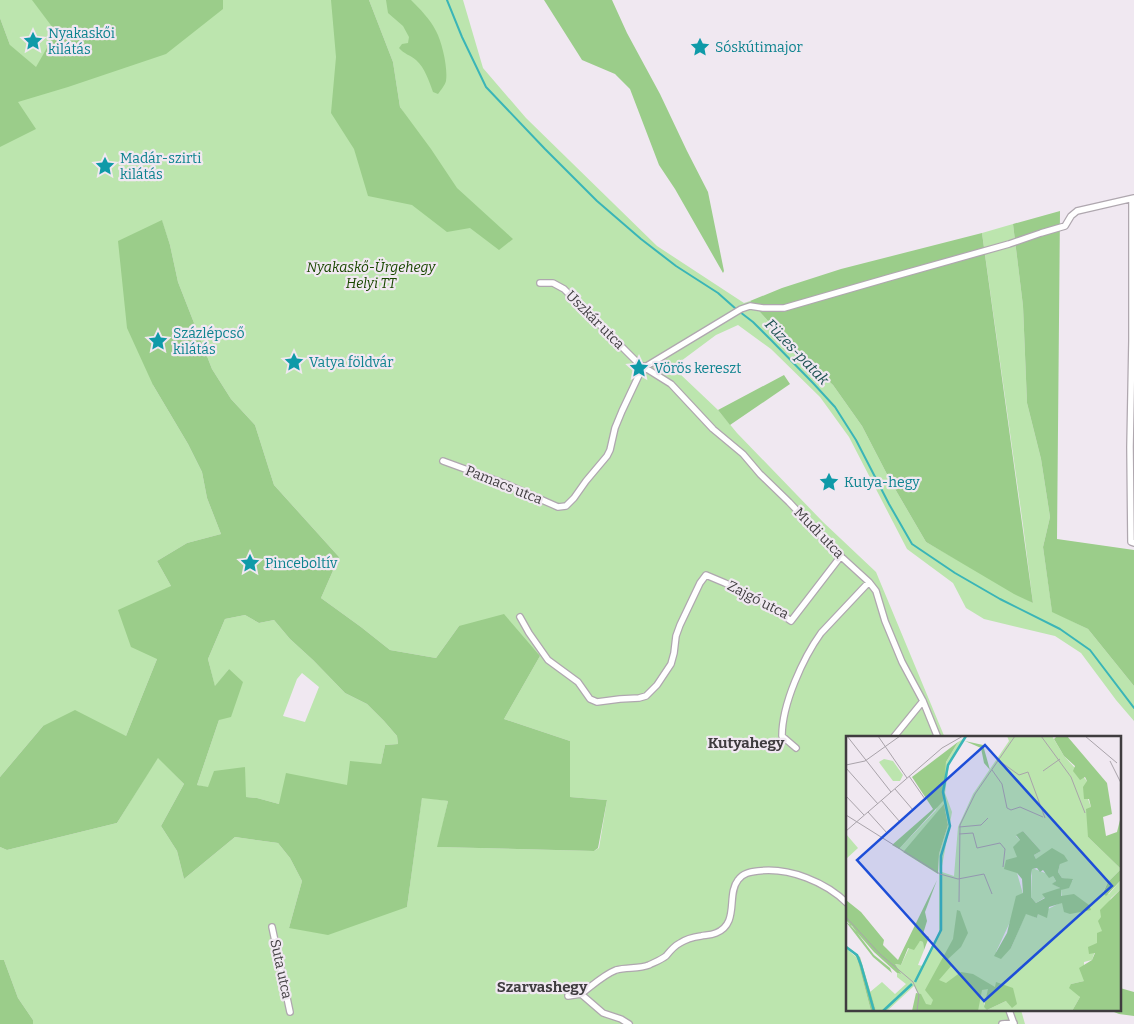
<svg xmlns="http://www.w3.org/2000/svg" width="1134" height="1024" font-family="Bitter,serif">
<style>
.green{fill:#bce5ae;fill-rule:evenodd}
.forest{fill:#9bcd8a;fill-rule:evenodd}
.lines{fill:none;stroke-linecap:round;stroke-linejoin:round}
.stream{stroke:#3ab5b7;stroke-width:2}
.minor-casing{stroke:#afa7af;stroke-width:8}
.minor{stroke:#fff;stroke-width:5.5}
.labels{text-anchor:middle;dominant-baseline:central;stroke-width:4.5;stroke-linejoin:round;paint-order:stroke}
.culture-label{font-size:14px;fill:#0d838f;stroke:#f0e8f1;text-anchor:start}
.park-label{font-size:14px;font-style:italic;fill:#194700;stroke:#f0e8f1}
.street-label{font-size:14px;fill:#3f3c3f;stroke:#f0e8f1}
.water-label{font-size:15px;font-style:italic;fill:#1e5152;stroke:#f0e8f1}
.neighbourhood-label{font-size:15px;font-weight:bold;fill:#3f3c3f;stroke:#f0e8f1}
.inset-river{fill:none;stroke:#3ab5b7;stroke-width:2.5}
.inset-road{fill:none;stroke:#a9a3aa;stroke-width:1}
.view{fill:#1d4ed8;fill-opacity:0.15;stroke:#1d4ed8;stroke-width:2.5}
.inset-edge{fill:none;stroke:#3f3c3f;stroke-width:2.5}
</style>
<rect width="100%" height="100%" fill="#f0e8f1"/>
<path class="green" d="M0,0H360L389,99L409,121L400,107L393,62L369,0H463L483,68L526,118L657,246L744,303L750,301L779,333L833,385L862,426L891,482L926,542L1033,603L1023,525L982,233L1013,224L1023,306L1027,403L1041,459L1050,517L1043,547L1052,611L1088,629L1134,686V721L1116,700L1081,653L1055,636L984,619L966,608L953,583L907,549L849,437L820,397L771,349L738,325L716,335L677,364L679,373L718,410L737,433L823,522L876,572L945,738H848V1010H1021L1025,1024H33V1020L18,998L4,960H0V847L7,850L117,823L158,757L184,784L161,826L177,851L184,879L235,837L278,843L290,858L302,881L289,928L407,907L422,797L448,801L438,847L594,851L599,848L607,800L570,797V741L504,719L540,656L459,626L436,658L390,650L361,627L321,598L339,557L274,485L255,425L231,399L212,369L178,282L170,245L162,221L153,385L188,444L202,472L207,498L221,534L187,543L157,561L171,586L157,659L126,736L43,726L0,777V52L10,45L0,18Z
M245,615L259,623L274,620L290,639L313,660L345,693L367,704L384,721L397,736L398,744L385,745L381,764L347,786L279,804L257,798L245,797V767L208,788L197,785L219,720L229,669L215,687L208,659L225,619ZM302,673L319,687L305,722L283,716L297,679Z"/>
<path class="forest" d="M32,0H223V9L166,54L68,87L18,102L36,129L0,147V18L10,45L36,67L56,32Z
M331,0H369L393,62L400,107L431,149L457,188L513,239L499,250L470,228L447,232L412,205L368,196L354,149L331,113L336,57Z
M386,0H411C420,9 430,19 436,31C442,42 448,68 446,81C445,85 441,90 438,94L433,92C429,81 425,68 416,60C410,55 404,54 399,48L402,44L408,43L409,37L403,26L388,13Z
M544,0H612L627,33L660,94L687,151L708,192L724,271L723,273L675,189L659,165L630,89L615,74L582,60Z
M1060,211L1057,539L1134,550V686L1088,629L1052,612L1043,547L1050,517L1041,459L1027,403L1023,306L1013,224Z
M162,220L170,245L178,282L212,369L231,399L255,425L274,485L339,557L321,598L361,627L390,650L436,658L459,626L504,614L540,656L504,719L570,741V797L607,800L598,848L594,851L437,847L448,801L422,798L407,907L328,935L289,928L302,881L290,858L278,843L235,837L184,879L177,851L161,826L184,784L158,758L117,823L7,850L0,847V777L43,726L75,710L126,736L157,659L131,647L118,610L171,586L157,561L187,543L221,534L207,498L202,472L188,444L153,385L127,328L118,241ZM245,615L259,623L274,620L290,639L313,660L345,693L367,704L384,721L397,736L398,744L385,745L381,764L350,761L347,785L286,773L279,804L257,798L246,797L245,767L214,771L208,787L197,785L219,720L231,717L243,682L229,669L215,686L208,659L225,619Z
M982,233L1033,603L1014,594L926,542L891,482L862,426L833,385L779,333L750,301L782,288L841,269Z
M784,375L790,384L730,425L718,410Z
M0,960H4L18,998L33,1020V1024H0Z
M1120,988L1134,992V1016L1119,1014L1109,1010H1120Z"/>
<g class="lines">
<path class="stream" d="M447,0L462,37L486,87L545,149L597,201L641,239L676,266L718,293L736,309
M740,312L753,322L771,340L813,383L835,407L856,440L889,504L912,544L955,573L1000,599L1060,629L1090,650L1134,708"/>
<defs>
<path id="minor" d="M1132,199V341L1130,447L1131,542L1134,543
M540,283H553L564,289L639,364L671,384L713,429L743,454L760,474L789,502L835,551L869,582L876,591L885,621L902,662L923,701L938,738
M443,461L506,484L558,507L566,506L574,498L586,481L607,456L610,450L615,428L622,411L639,375L645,367L741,309L750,306L763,308H784L888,278L1009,244L1041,233L1065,226L1071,216L1077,211L1134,198
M520,617L529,633L548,660L578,682L590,699L597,702L620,699L639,698L646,696L657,685L671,664L674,653L676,636L680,625L700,583L706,575L725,583L764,602L791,621L841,556
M893,738L923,701
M796,748L782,736C782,704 803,658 821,633L869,582
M272,927L290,1012
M581,994C592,986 603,975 616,970C627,967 639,969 649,965C655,962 661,960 666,956C670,951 674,946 680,943C686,939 694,937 701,936C707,935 711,935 716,933C740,923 726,895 738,880C743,873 750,872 758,871C789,867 826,882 848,904
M568,996L581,994L603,1013L621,1019L629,1024
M1009,1010L1014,1024
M1002,1024L1014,1023"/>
</defs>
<use href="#minor" class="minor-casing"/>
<use href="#minor" class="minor"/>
</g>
<defs>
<symbol id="sight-bare" viewBox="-9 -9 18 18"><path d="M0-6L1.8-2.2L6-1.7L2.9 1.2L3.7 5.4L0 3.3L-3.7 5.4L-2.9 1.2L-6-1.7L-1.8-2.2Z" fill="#0f9aa8" stroke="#f0e8f1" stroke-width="2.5" paint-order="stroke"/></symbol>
</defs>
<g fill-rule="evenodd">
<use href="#sight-bare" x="19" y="27" width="28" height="28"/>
<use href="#sight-bare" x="686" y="33" width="28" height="28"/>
<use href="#sight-bare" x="91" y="152" width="28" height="28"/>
<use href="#sight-bare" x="144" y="327" width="28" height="28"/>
<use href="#sight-bare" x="280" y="348" width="28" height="28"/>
<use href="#sight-bare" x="625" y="354" width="28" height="28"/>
<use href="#sight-bare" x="815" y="468" width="28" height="28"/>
<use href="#sight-bare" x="236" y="549" width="28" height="28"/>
</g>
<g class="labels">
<g class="culture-label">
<text x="48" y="33">Nyakaskői<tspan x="48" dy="16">kilátás</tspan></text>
<text x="715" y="47">Sóskútimajor</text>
<text x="120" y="158">Madár-szirti<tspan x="120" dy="16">kilátás</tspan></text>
<text x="173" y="333">Százlépcső<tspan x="173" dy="16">kilátás</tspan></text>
<text x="309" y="362">Vatya földvár</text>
<text x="654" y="368">Vörös kereszt</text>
<text x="844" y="482">Kutya-hegy</text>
<text x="265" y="563">Pinceboltív</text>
</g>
<g class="park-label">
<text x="371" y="267">Nyakaskő-Ürgehegy<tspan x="371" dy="16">Helyi TT</tspan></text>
</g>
<g class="street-label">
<text transform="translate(595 320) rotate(45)">Uszkár utca</text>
<text transform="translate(504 485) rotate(22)">Pamacs utca</text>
<text transform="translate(819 533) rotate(46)">Mudi utca</text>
<text transform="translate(758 600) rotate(27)">Zajgó utca</text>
<text transform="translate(281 969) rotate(78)">Suta utca</text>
</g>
<g class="water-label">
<text transform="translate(797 352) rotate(46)">Füzes-patak</text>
</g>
<g class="neighbourhood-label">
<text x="746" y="743">Kutyahegy</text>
<text x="542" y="987">Szarvashegy</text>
</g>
</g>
<g transform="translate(846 736)">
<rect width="275" height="275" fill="#f0e8f1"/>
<path d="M161,0H206L218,20L241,45L239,55L245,71L242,101L275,133L262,146L257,156L263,158L275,144V153L265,162L256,181V195L246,224L238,226V245L225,248L234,261L226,275H71L72,258L68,250L41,275H30L24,256L36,246L49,258L60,248L51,241V237L54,238L48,228L55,229L63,212L74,205L77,206L78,214L72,229L77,230L93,197V118L102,89L98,69L57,116L53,113L90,74L100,26L112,6L119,2L103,28L99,57L106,76L96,130V136L108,140L112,91L127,58L163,5ZM177,95L195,115L188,119L190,123L214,128L212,136L216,142L227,144L215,154L216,166L192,178L191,182L180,177L165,212L150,216L177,158L171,137L174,104L170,100ZM143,259L171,268L160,265L141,274L138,268ZM38,23L47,25L57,39L54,45H47L35,29L33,26ZM0,98L12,112L0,123ZM186,132L207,140L210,145L207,148L214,152L190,167L185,161ZM0,212L11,222L25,275H0Z" fill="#bce5ae" fill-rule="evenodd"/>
<path d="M211,0H221L261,47L266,78L257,81L260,100L271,96L275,80V144L260,160L257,157L262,146L275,133L242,101L240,73L245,71L243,63H238L237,51L241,45L239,41L234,44L227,35L229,30L218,20L208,3ZM119,5L137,9L144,34L138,27L135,12ZM112,6L100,26L97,65L53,113L46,109L87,73L66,41ZM98,68L102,89L93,118L92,138L57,116ZM177,95L195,115L188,119L190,123L206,112L218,119L222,125L214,128L212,136L216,142L227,143L223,152L215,154V160L228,158L243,169L245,174L224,178L218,176L216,167L203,171L201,182L192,178L191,182L180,178L165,212L155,223L148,220L161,197L170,160L177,157L176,143L171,137L158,133L160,124L171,121L167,111L174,104L170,99ZM191,132L194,136L197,134L203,142L207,140L210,145L206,148L214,152L196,158L199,162L190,167L185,161V140L186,133ZM91,144L79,176L81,185L77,198L83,201L78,214L77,206L74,205L68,214L62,212L55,229L49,228L55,238L51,237L28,216L0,184V164L15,176L38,204L37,209L52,224ZM275,153V275H226L234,261L223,252L225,248L238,245L233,232L246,224L249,217L243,218L242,211L251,207V197L256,195L252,185L255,181L254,174ZM111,174L114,175L122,197L115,211L101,224L106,229L93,244L100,247L115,236L127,238L149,251L150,246L167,252L171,268L166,272L160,265L141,274L138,271L142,253L136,254L132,275H66L70,257L75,258L80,268L85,269L87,264L79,254L107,203ZM0,186L6,190L28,219L44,232L46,237L27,221ZM0,209L14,221L30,275H25L11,222Z" fill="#9bcd8a" fill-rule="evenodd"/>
<path class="inset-river" d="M0,211L11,219L15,229L28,275M69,246L95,194V120L104,90L97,56L102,29L120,0M37,275L66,248"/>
<path class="inset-road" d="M1,0L45,56M32,0L61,42M195,0L225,41L239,77M239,0L271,27M152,24L173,39L182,36L199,82M264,25L275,47M0,29L19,25L54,0M0,32L32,68M146,34L156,48L161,72L165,74L174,71L197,81M197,35L214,23M49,53L67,74M0,60L18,79M35,64L54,86M22,76L41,97M0,79L94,138L112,143M113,91L135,89L142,82M0,95L96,12L117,0M113,98L127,97L131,112L154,107L159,113L157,131M36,102L79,63L63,40M112,143L138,138L146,158M113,166L114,89L129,58L169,0M0,181L34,218L67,246L73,259L71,275"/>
<path class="view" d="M139,9L266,150L138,265L11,124Z"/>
<rect width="275" height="275" class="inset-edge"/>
</g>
</svg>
